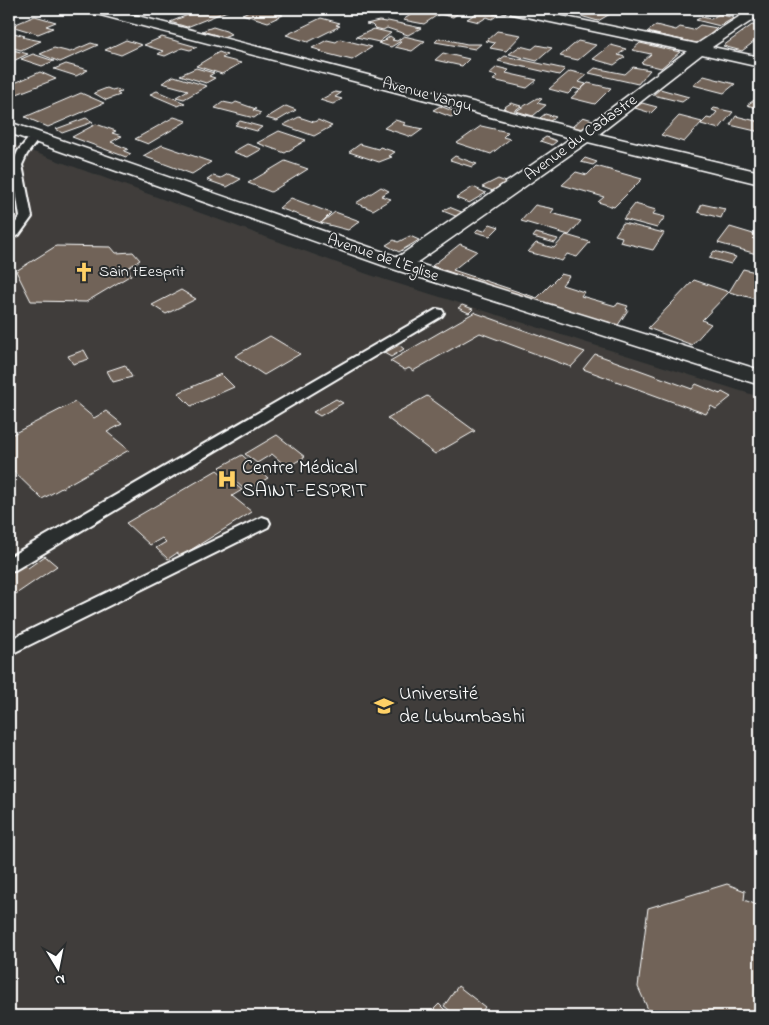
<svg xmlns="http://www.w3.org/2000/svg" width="769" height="1025" font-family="'Indie Flower',sans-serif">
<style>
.built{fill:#3f3e3b}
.building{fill:#716458;stroke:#fff}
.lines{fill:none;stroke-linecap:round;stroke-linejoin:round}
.service-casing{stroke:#fff;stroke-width:4}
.minor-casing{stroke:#fff;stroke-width:3}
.service{fill:#2a2d2e;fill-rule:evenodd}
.minor{fill:#2a2d2e;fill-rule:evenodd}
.labels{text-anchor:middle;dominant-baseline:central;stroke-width:4;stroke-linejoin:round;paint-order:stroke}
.far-street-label{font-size:16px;fill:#fff;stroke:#2a2d2e}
.far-poi-label{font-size:16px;fill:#fff;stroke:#2a2d2e;text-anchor:start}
.poi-label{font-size:20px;fill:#fff;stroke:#2a2d2e;text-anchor:start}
</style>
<rect width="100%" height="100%" fill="#2a2d2e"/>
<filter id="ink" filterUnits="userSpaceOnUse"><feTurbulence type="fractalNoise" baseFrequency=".02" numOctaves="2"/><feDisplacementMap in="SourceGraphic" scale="10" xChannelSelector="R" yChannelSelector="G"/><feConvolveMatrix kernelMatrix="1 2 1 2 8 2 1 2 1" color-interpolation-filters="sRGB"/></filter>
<g filter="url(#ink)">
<path class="built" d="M9,143L370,275L760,397V1016H9Z"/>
<path class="building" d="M203,9H232L187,27L170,22Z
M254,9H261L283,15L268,22L242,14Z
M417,9H464L453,17L439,14L424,24L403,20L419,9Z
M483,9L495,12L493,14L498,15L492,19L487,17L479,22L467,19Z
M553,9H576L569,14Z
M588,9H591L610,14L598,21L577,15Z
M641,9H656L666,11L662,14Z
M719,14L734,18L720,26L696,20L702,17L711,19Z
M35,16L56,22L46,26L53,28L38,34L11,26Z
M321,18L340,23L336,25L340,26L308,42L286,35Z
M379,21L386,22L388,21L421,28L408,35L387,28L383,30L375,28L372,25L366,24Z
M656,25L676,30L680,27L693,30L700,25L717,28L700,44L647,32Z
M752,25L760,27V34L758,36H760V42L755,41L742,51L723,46Z
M213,27L226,31L231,34L223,37L202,31Z
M374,29L391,33L379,42L356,37Z
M497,31L521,35L506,51L490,48L495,43L486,41Z
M10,32L25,36L23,37L26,38L41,41L21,50L9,47Z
M390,36L394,39L392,40L397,41L404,36L425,41L412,51L395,47L401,42H399L391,47L378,43L387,40H385Z
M162,37L197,47L190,50L182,48L165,56L158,54L163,51L144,45Z
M439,38L467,44H481L475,49L435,42Z
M340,39L372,47L352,60L320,52L322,51L312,48L327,40L336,42Z
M126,40L142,45L121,55L105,50Z
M578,41L596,45L578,60L560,56Z
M91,43L98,45L60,62L40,54L54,48L70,52Z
M640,43L680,52L661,68L641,63L651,54L632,50Z
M537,45L552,48L537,61L509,54L520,46L532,49Z
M611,45L626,49L618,55L625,57L614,65L593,59Z
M9,49L28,54L11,62L9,61Z
M219,52L227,55L222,58L241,63L222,74L196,66Z
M443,53L469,59L462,66L435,60Z
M33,54L54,61L42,66L21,59Z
M505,56L565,69L559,75L498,61Z
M66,64L88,70L76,76L54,69Z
M497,67L509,70L506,73L537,80L527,88L493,80L498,76L489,74Z
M633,67L650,70L638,84L589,73L595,68L625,74Z
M196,68L214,73L209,76L215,78L206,83L180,75Z
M570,71L587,75L579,82L586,84L580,90L574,88L568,94L549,89Z
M40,72L56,79L9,97V79L17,82Z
M174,76L207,86L184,99L176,97L188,90L162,83Z
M704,76L735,84L724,93L693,85Z
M588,83L611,88L595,104L571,98Z
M107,88L112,90L116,89L122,92L117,93L120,95L106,100L94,93Z
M660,89L689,97L682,102L653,95Z
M157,91L185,103L178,106L150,94Z
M335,92L341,93L335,97L342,99L333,104L320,100Z
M81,93L104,103L48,127L25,117Z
M760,96V109L747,105Z
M537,98L542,99L537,103L546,105L533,116L516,111Z
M223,102L233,104L236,102L256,109L253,110L261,113L254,118L215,108Z
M511,103L521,106L513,112L503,108Z
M642,103L657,107L651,113L635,108Z
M286,106L296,110L277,121L266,118Z
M440,106L458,113L451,117L433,110Z
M714,108L733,112L719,129L701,124L707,118L711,119L717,112L712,110Z
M545,114L556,117L550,121L540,118Z
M679,116L702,122L684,142L661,135Z
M736,116L760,122V132L730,125Z
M174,117L187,121L148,144L135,139Z
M299,117L314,122L318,120L332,126L314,136L283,125Z
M583,117L596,121L585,130L572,127Z
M86,118L93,122L62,133L56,129Z
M395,120L406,123L403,125L423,129L412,137L384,128Z
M240,121L262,127L257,131L235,125Z
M96,124L116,131L112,133L122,136L111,142L128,149L124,151L131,154L126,157L72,137Z
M481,126L508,132L503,137L510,139L491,154L457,143Z
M279,131L306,140L285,153L257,143Z
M546,137L557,141L552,145L540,141Z
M247,144L262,149L248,157L233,152Z
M360,144L378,149L380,147L395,152L389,156L392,157L379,162L349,152Z
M162,145L211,162L192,174L143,156Z
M455,156L477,164L472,167L450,160Z
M585,158L597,162L593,165L581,162Z
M285,161L308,169L271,192L248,183Z
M596,166L642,179L614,207L598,202L604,197L562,185L576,172L587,175Z
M228,174L241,179L227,187L207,180L213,176L221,178Z
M498,179L506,182L493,191L482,187Z
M381,187L389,191L381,196L391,199L373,210L356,203Z
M473,187L486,193L469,203L456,198Z
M291,198L331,213L321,223L279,208Z
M635,204L656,210L653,214L665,217L657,228L623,219Z
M702,204L725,209L721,218L698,212Z
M535,205L554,209L551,213L581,221L569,235L521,221Z
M449,207L464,213L458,217L443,211Z
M335,212L360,221L348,230L321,223Z
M623,223L664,233L653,250L620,242L622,237L615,235Z
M490,224L499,227L490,236L475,232L478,229L484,231Z
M730,227L760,236V255L718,243Z
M536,233L558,239L555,243L533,237Z
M566,235L590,242L577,257L567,254L562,261L528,252L536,243L554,248Z
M410,236L419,240L399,252L386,245L394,240L398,242Z
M460,244L477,251L453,270L537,298L561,274L569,276L562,285L584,292L581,296L616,306L618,303L628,306L626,309L628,310L618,325L538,302L432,266Z
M56,246L111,247L116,253L133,252L140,260L128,268L131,275L86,302L31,301L16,271Z
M714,251L736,257L731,264L709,258Z
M743,269L760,273V300L729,292Z
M694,280L729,292L702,320L711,324L692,345L648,328Z
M181,290L196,299L166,314L152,305Z
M462,305L473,309L469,313L458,308Z
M475,312L476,313L585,352L571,367L480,333L413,371L409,368L405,370L390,361Z
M270,336L300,354L264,375L235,356Z
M399,345L404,349L391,357L384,353Z
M84,350L89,359L73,364L68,356Z
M595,354L692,389L696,384L720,394L722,392L731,397L716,409L711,406L706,414L583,369Z
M125,365L132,377L113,382L107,371Z
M221,374L234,387L191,406L178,393Z
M427,396L475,431L435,454L387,418Z
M336,399L343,403L320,416L313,412Z
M75,402L94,418L106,411L122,424L107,432L129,450L42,499L9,467V436Z
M277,435L305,457L287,467L272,454L257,463L245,454Z
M242,455L268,478L246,491L220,467Z
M217,470L242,490L232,496L252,512L181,556L177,553L168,559L156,548L166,542L162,538L150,545L126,523Z
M45,556L57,566L16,594L9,588V574L24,564L28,568Z
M727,884L745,891L744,900L760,906V1016H651L638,987L648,908Z
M458,986L485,1007L479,1016H457L444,1006Z
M439,1004L451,1016H427Z"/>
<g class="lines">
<defs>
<path id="service" d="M36,133L41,136L27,154L22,165L32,217L19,235L9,240V231L20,217L12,165L18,151L32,134Z
M437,309L442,310L444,313L442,316L15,570L9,571V557Z
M262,517L268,519L270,523L268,527L9,655V640Z"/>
<path id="minor" d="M87,9H110L582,130L687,51L508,13L503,12L501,9H527L697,44L751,9H760V15L712,47L760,57V67L702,54L599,134L760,172V184L588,142L416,263L760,370V385L393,269L9,133V122L398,257L571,138L89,12Z"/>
</defs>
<use href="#service" class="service-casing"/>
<use href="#minor" class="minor-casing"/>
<use href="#service" class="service"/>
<use href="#minor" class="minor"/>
</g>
</g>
<defs>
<symbol id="church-bare" viewBox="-9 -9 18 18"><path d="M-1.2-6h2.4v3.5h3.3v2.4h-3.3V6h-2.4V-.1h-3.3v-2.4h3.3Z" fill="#ffd166" stroke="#2a2d2e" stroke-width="2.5" paint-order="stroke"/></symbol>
<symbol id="hospital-bare" viewBox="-9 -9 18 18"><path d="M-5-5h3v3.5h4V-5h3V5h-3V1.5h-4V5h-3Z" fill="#ffd166" stroke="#2a2d2e" stroke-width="2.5" paint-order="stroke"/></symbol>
<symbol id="university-bare" viewBox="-9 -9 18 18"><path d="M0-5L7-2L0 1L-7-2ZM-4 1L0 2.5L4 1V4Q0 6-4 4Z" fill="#ffd166" stroke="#2a2d2e" stroke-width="2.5" paint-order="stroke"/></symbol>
</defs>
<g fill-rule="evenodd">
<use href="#church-bare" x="70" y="258" width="28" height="28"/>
<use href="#hospital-bare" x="213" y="465" width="28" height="28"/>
<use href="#university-bare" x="370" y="692" width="28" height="28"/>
</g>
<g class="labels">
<g class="far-street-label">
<text transform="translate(427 95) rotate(15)">Avenue Vangu</text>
<text transform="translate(581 138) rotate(-36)">Avenue du Cadastre</text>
<text transform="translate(383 258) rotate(19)">Avenue de L'Eglise</text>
</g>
<g class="far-poi-label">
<text x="99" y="272">Sain tEesprit</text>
</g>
<g class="poi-label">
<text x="242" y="468">Centre Médical<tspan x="242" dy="23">SAINT-ESPRIT</tspan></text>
<text x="399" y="694">Université<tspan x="399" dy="23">de Lubumbashi</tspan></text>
</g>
</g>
<rect width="769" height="1025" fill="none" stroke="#2a2d2e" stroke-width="30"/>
<rect x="15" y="15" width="739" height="995" fill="none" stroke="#fff" stroke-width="2" filter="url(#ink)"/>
<g transform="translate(58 968) rotate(170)" stroke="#2a2d2e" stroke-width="4" paint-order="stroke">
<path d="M0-4L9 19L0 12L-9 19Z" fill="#ffffff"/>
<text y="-8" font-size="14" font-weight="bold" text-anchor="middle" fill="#ffffff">N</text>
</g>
</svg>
